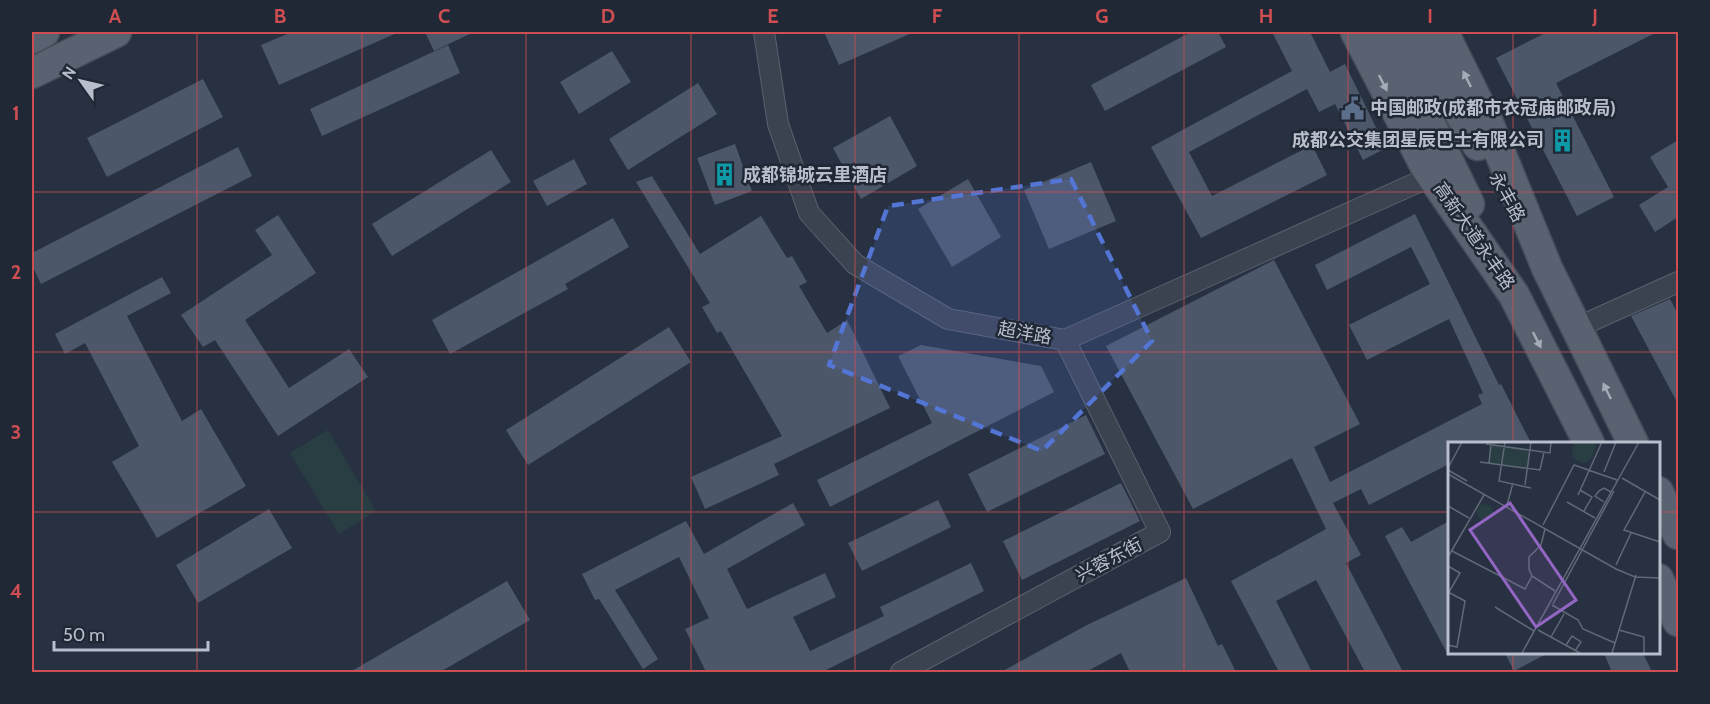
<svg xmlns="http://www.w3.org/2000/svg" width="1710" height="704" font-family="Cabin,'Noto Sans SC',sans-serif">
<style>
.green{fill:#293e42}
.building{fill:#4d576a}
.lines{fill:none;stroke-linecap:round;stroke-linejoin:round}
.minor-casing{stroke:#59616e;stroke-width:22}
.primary-casing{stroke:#454c5a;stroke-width:33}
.minor{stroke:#3b4351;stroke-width:20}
.primary{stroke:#596271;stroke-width:30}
.oneway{fill:#a5acb9}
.marked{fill:#5375d3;fill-opacity:0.2;stroke:#5375d3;stroke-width:4.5;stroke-dasharray:12 8;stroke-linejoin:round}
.grid{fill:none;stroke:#ce4e51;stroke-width:1.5;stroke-opacity:0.55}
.labels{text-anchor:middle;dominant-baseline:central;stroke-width:5;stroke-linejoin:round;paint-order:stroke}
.poi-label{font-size:18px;font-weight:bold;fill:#b8becb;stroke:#202836;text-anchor:start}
.street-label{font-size:18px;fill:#b8becb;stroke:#202836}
.inset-road{fill:none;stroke:#616978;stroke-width:1.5}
.view{fill:#9366c4;fill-opacity:0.15;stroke:#9366c4;stroke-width:3}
.inset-edge{fill:none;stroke:#b8becb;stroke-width:3}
.neatline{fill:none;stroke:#ce4e51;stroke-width:2}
.grid-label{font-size:20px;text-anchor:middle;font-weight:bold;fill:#ce4e51}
</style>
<rect width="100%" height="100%" fill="#273141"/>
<path class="green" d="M328,430L376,511L339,534L290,453Z"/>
<path class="building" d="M292,32H399L279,85L261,45Z
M425,32H474L434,51Z
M824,32H914L839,65Z
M1191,32H1218L1226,47L1105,111L1091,85Z
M1272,32H1310L1330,72L1345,64L1386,148L1363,160L1335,104L1319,112L1307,89L1189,152L1212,196L1312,145L1327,175L1201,238L1151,147L1292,71Z
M1547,32H1657L1556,83L1614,197L1577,216L1496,58Z
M448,45L460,73L322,136L310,109Z
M612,51L631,82L579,114L560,82Z
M203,79L223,117L107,177L87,138Z
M698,83L717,114L628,170L609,139Z
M890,116L917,166L861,199L833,148Z
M1678,140V217L1655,232L1639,205L1668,187L1650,157Z
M735,144L752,191L715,205L697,158Z
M238,147L252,176L41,284L32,265V253Z
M491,150L511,182L392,256L372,224Z
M574,159L587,184L547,206L533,181Z
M1091,162L1116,221L1049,249L1024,190Z
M652,176L700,254L761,216L787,258L792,256L807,282L799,286L827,333L847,320L890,408L774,464L779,475L705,509L691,477L782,436L721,331L717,333L702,307L710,303L636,182Z
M968,179L1001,237L952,267L918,209Z
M1415,214L1499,385L1501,384L1531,443H1449V464L1369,505L1361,489L1333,503L1361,555L1346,563L1403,672H1365L1316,580L1276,601L1312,672H1279L1231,581L1326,529L1292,458L1193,509L1106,346L1274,260L1360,424L1314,447L1330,482L1482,404L1478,395L1483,393L1449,319L1367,360L1349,325L1430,284L1411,247L1327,290L1315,265Z
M278,215L316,273L245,320L289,388L349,349L368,377L278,436L215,340L203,347L181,315L272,255L255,230Z
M613,218L629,247L565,284L568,289L450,354L432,320Z
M162,277L171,293L127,316L182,421L201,409L246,486L157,538L112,462L139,446L85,343L65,354L55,334Z
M1670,299L1678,314V404L1631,316Z
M669,327L691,362L528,465L506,430Z
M921,345L1041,366L1054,392L830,507L817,480L932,423L898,356Z
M1086,415L1105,454L987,512L968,474Z
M1121,483L1140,521L1022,580L1003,541Z
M938,500L951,527L862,571L848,543Z
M793,503L805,525L727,569L747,609L825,573L836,597L793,617L810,651L884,616L880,607L971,563L984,591L822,672H706L685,629L709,618L679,557L615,590L658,659L643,669L599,599L595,600L582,574L686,521L704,554Z
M269,509L292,548L198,603L176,565Z
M1449,521V657L1385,536L1402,527L1411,542Z
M1186,578L1218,646L1222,644L1236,672H1130L1121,653L1086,672H1001L1087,625Z
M507,581L530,620L440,672H350Z
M1504,651H1552L1514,671Z
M1603,651H1642L1652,672H1612Z"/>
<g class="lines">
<defs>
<path id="minor" d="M764,32L778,124L809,213L855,264L948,319L1065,340L1432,176
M1576,328L1678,282
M901,672L1160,532L1065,340"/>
<path id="primary" d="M1356,32L1427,169L1514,295L1589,443
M1385,32L1469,204
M1414,32L1478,145
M1443,32L1488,123L1547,268L1633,443
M32,38L44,32
M32,73L116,32
M1658,492L1678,534
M1658,579L1678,621"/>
</defs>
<use href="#minor" class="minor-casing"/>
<use href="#primary" class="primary-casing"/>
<use href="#minor" class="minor"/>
<use href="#primary" class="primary"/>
</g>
<defs><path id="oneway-solid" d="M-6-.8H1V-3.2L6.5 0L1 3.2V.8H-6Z" transform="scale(1.5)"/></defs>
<g class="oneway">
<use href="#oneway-solid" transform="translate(1467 79) rotate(-116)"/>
<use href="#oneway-solid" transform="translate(1383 83) rotate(63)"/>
<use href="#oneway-solid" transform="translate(1537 340) rotate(63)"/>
<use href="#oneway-solid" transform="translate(1607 391) rotate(-116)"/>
</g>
<path class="marked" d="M1071,179L1152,341L1042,451L829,365L888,206Z"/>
<path class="grid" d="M197,32V672M362,32V672M526,32V672M691,32V672M855,32V672M1019,32V672M1184,32V672M1348,32V672M1513,32V443M32,192H1678M32,352H1678M32,512H1449M1658,512H1678M1513,652V672"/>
<defs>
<symbol id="civic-bare" viewBox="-9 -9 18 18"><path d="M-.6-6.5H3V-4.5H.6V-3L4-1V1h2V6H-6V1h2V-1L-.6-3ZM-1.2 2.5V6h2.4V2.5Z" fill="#5c6f8a" stroke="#202836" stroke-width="2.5" paint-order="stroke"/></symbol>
<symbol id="building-bare" viewBox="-9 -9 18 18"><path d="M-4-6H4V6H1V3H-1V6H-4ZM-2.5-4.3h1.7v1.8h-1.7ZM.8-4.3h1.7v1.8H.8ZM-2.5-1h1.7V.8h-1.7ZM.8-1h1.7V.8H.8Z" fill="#0f9aa8" stroke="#202836" stroke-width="2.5" paint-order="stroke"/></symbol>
</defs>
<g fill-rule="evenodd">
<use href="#civic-bare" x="1336" y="92" width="33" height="33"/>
<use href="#building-bare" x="1546" y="124" width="33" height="33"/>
<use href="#building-bare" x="708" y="158" width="33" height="33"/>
</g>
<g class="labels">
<g class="poi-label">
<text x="1370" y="108">中国邮政(成都市衣冠庙邮政局)</text>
<text x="1544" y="140" text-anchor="end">成都公交集团星辰巴士有限公司</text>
<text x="743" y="175">成都锦城云里酒店</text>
</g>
<g class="street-label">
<text transform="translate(1507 197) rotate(61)">永丰路</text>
<text transform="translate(1474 236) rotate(55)">高新大道永丰路</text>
<text transform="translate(1025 333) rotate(10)">超洋路</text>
<text transform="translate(1109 560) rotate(-28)">兴蓉东街</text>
</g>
</g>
<g transform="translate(1448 442)">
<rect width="212" height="212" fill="#273141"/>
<path d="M126,0H148L145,15L137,21L129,19L124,14ZM43,2L82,7L79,27L41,21ZM29 70a8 8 0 1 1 16 0a8 8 0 1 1-16 0Z" fill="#293e42"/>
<path class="inset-road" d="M57,0L51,39L83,46M38,2L102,11L103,0M32,20L92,28L96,10M41,21L43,2M0,26L14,0M0,28L19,39M156,30L168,0M0,32L168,127L187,135L212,136M174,36L212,58M77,43L83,0M132,48L144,55L136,69M197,50L176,88L212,100M130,53L154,0M119,60L147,76M156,60L147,54L151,49L156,46L163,50M59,63L65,41M0,64L21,76M95,83L126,23L169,38M97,87L93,103L81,115V127L84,134L107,149M4,109L77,147L84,134M0,115L36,53M168,123L183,91M0,124L12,131L1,150M0,150L17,159L9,205L0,203M105,162L166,49M104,163L130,178L135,187L167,201M47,165L86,189M90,188L132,211M171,188L196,195V211M103,195L116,172M118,203L124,194L133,200L127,209M74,211L191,0M164,211L188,133"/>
<path class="view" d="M62,61L128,158L88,185L22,88Z"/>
<rect width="212" height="212" class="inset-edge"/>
</g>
<rect width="1710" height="704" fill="none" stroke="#202836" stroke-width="66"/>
<g transform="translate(81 81) rotate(304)" stroke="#202836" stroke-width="4.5" paint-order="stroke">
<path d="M0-4.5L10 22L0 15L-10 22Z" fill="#b8becb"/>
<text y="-9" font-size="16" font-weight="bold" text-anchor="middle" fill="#b8becb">N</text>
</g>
<path d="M54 641v9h154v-9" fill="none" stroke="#b8becb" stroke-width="3"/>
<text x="63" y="641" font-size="18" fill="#b8becb" stroke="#202836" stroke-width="4.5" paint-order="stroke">50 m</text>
<rect x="33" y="33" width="1644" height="638" class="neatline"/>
<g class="grid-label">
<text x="115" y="23">A</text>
<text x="280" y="23">B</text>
<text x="444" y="23">C</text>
<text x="608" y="23">D</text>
<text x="773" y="23">E</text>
<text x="937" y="23">F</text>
<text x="1102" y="23">G</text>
<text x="1266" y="23">H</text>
<text x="1430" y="23">I</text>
<text x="1595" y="23">J</text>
<text x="16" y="120">1</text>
<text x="16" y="279">2</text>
<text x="16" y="439">3</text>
<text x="16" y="598">4</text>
</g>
</svg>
